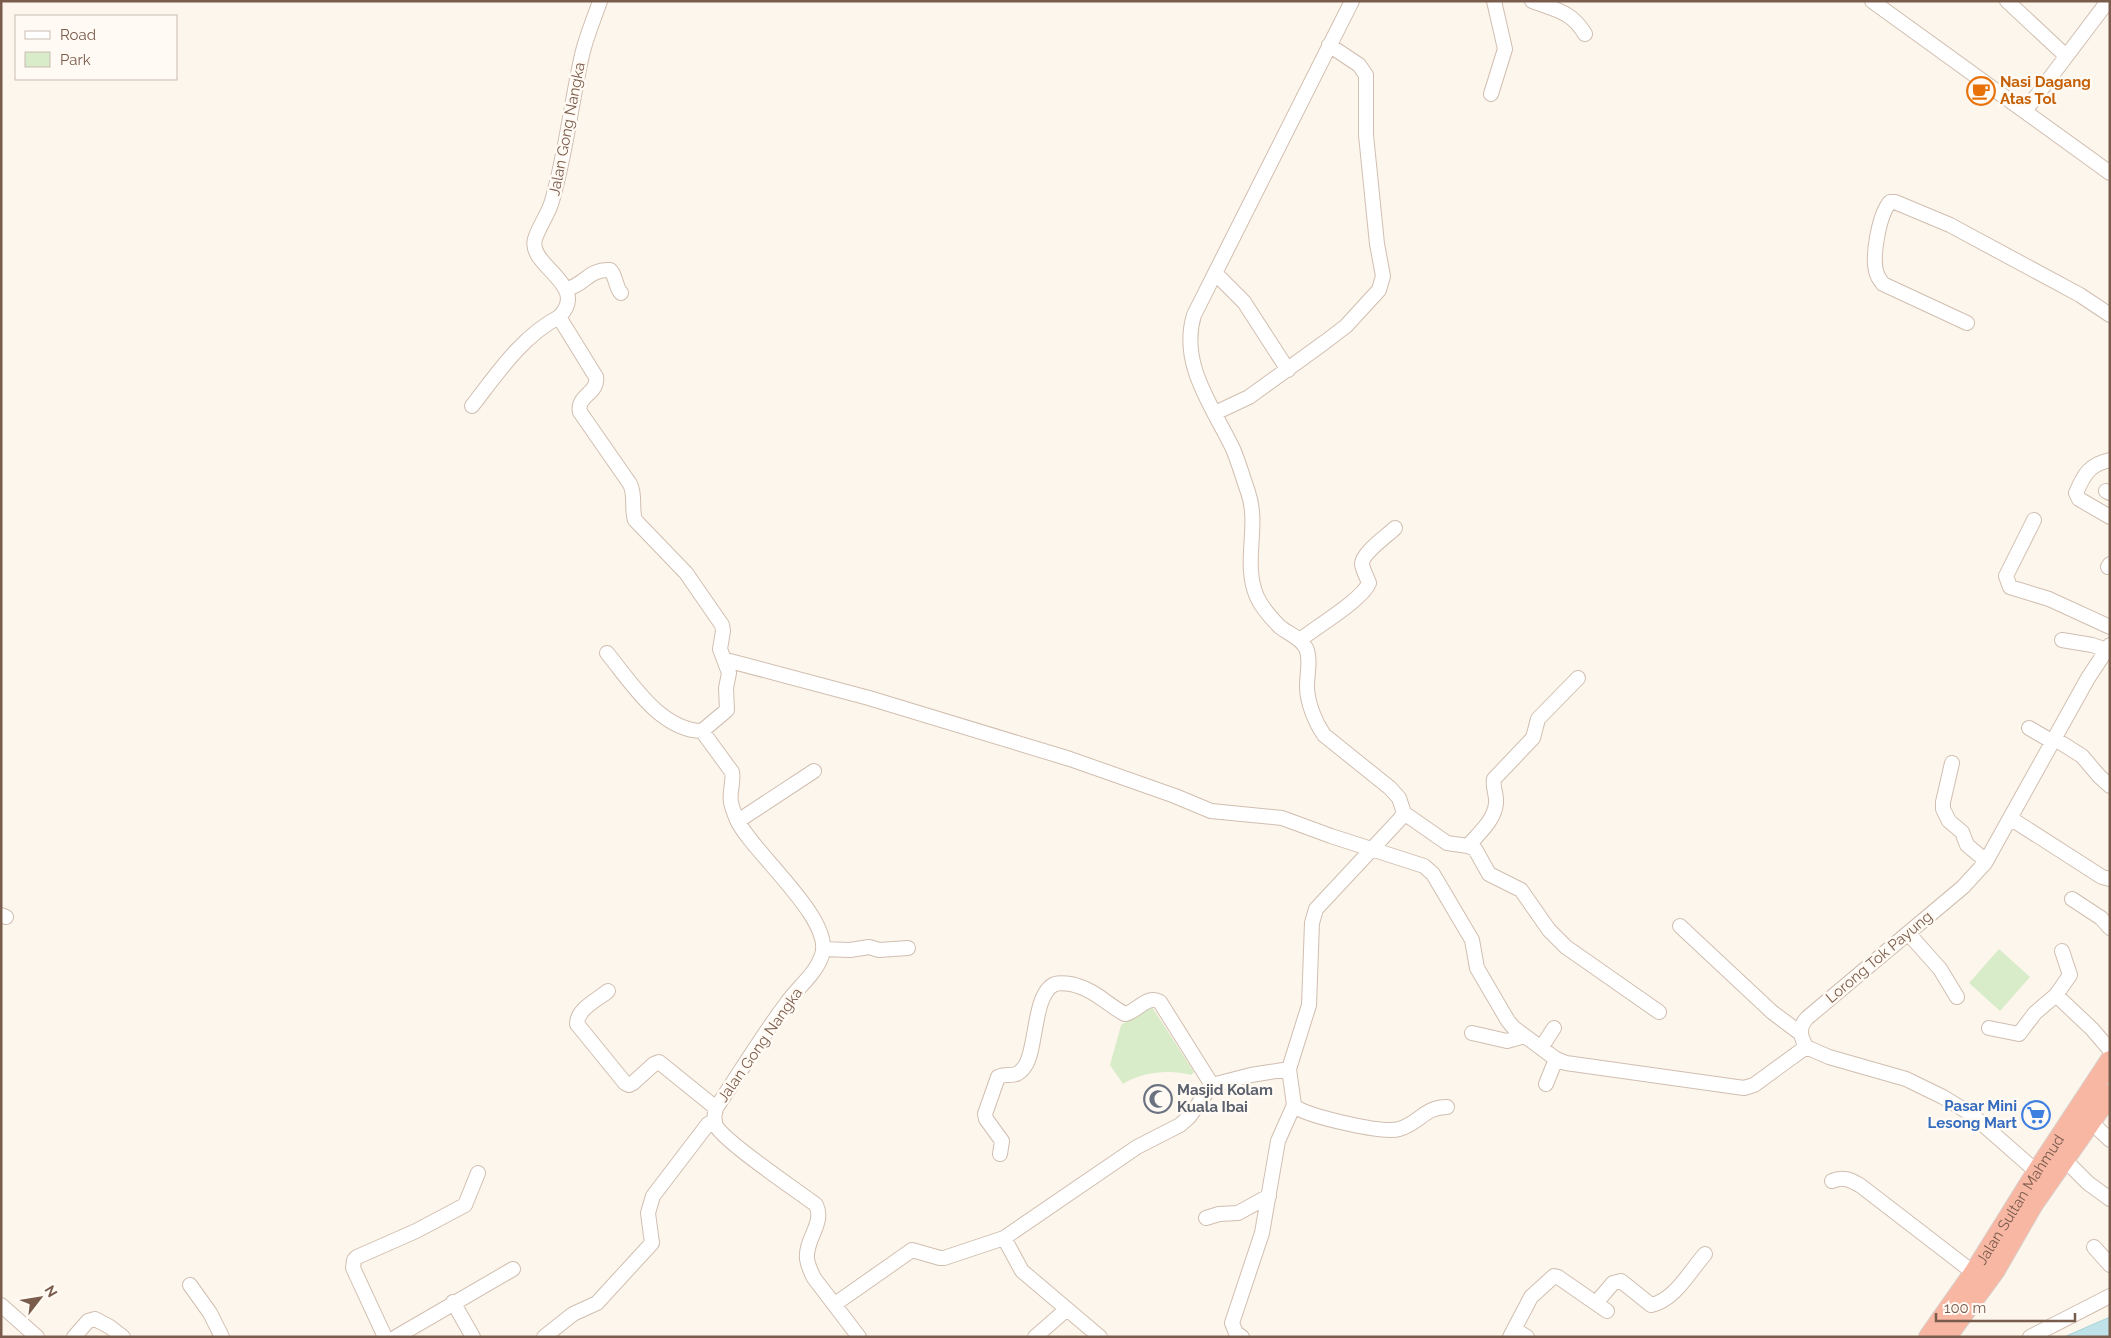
<svg xmlns="http://www.w3.org/2000/svg" width="2111" height="1338" font-family="Raleway,sans-serif">
<style>
.green{fill:#d8ecc9}
.water{fill:#bfe3e8;stroke:#a5d3da}
.lines{fill:none;stroke-linecap:round;stroke-linejoin:round}
.minor-casing{stroke:#d1beb0;stroke-width:16}
.highway-casing{stroke:#dad1cd;stroke-width:22}
.minor{stroke:#fff;stroke-width:14}
.highway{stroke:#f7b7a3;stroke-width:20}
.labels{text-anchor:middle;dominant-baseline:central;stroke-width:5;stroke-linejoin:round;paint-order:stroke}
.food-label{font-size:15px;font-weight:bold;fill:#c56008;stroke:#fffaf3;text-anchor:start}
.street-label{font-size:15px;fill:#7a5c4d;stroke:#fffaf3}
.worship-label{font-size:15px;font-weight:bold;fill:#5b616d;stroke:#fffaf3;text-anchor:start}
.shop-label{font-size:15px;font-weight:bold;fill:#366cbe;stroke:#fffaf3;text-anchor:end}
</style>
<rect width="100%" height="100%" fill="#fdf6ec"/>
<path class="green" d="M1999,949L2030,977L2000,1011L1969,983Z
M1152,1007L1194,1072L1191,1075C1170,1069 1141,1072 1123,1084L1110,1065L1121,1025L1146,1008Z"/>
<path class="water" d="M2110,1316V1337H2064L2110,1317Z"/>
<g class="lines">
<defs>
<path id="minor" d="M600,1C594,19 586,37 582,55C571,104 566,153 552,201C548,215 539,226 535,239C527,266 591,285 559,317L596,377C599,393 576,396 580,412L630,484C636,496 631,508 635,520L686,573L722,625L723,631L720,649L729,673L726,688L727,710L702,731C660,730 631,682 607,653
M1532,1C1556,10 1571,11 1585,34
M1872,1L2110,173
M2007,1L2066,56
M1491,94L1505,49L1494,1
M2025,111L2108,1
M1215,273L1244,302L1288,370
M566,289C584,286 588,269 610,270C616,275 615,286 621,293
M1967,323L1883,284C1881,281 1878,278 1877,274C1871,258 1879,215 1890,202H1895L1950,225L2080,295L2110,315
M472,406C497,374 522,336 559,317
M1215,413L1249,397L1325,342L1346,326L1379,290L1383,276L1377,244L1366,135V75L1359,65L1329,45
M2110,460C2090,464 2084,474 2076,493L2079,499L2110,517
M2106,491L2110,493
M2034,520L2006,576L2010,587L2049,599L2110,627
M2108,567L2110,564
M1300,640C1316,627 1362,600 1369,583C1367,577 1363,571 1362,564C1362,553 1387,536 1395,528
M2062,640L2092,645L2107,650
M726,660L869,698L1070,759L1175,796L1211,811L1282,818L1331,836L1424,866L1433,874L1472,940L1477,968L1508,1021L1514,1028L1556,1059L1566,1063L1744,1088L1754,1085L1806,1047
M2029,728L2053,742
M702,731L732,772C734,782 729,792 731,802C732,808 735,815 737,820C752,852 834,919 822,955C816,974 797,988 786,1004C761,1037 739,1074 716,1108C715,1113 713,1119 715,1124C721,1140 798,1191 816,1205C825,1223 805,1239 807,1259C808,1266 811,1272 814,1278L859,1337
M2055,739L2082,756L2099,776L2110,786
M1952,763L1943,802V809L1949,821L1962,832L1967,845L1986,861
M1404,813L1447,843L1468,846L1475,849L1489,874L1521,890L1549,930L1566,947L1659,1012
M2010,818L2102,877L2110,879
M738,821L814,771
M1468,846C1478,834 1495,820 1496,803C1497,794 1492,787 1494,779L1533,738L1538,719L1578,678
M2072,899L2101,918L2110,928
M1,915L6,917
M1680,926L1772,1012L1800,1033
M1908,933L1940,969L1957,997
M823,949L850,950L869,947L879,950L908,948
M2062,951L2070,975L2056,995L2092,1029L2110,1050
M608,991C597,1000 577,1009 577,1024L625,1083L629,1085L633,1083L654,1064L659,1062L716,1108
M1989,1028L2019,1034L2035,1013L2056,995
M1472,1033L1507,1041L1525,1036
M1541,1048L1554,1028
M1289,1069L1294,1105L1297,1108C1313,1117 1383,1134 1399,1129C1420,1123 1424,1107 1447,1107
M1546,1084L1556,1059
M2091,1122L2110,1140
M1000,1154L1002,1141L986,1119L985,1114L998,1077C1008,1072 1016,1080 1025,1066C1037,1049 1033,993 1055,984C1061,982 1072,984 1078,986C1096,991 1109,1006 1125,1014C1137,1012 1147,994 1160,1002L1212,1085
M2065,1160L2088,1183L2110,1199
M2037,1172L1971,1114L1943,1097L1906,1079L1829,1057L1806,1047C1800,1035 1798,1028 1807,1018L1963,887L1985,863L2088,678L2110,645
M1832,1181C1844,1176 1851,1180 1861,1186L1974,1273
M1206,1218L1219,1214L1238,1213L1269,1196
M1004,1238L1137,1147L1180,1125L1189,1117L1212,1085L1251,1075L1289,1069L1309,1005L1312,923L1316,909L1400,819L1404,813L1399,798L1390,788L1324,735C1315,722 1307,702 1307,686C1307,674 1311,659 1306,648C1301,638 1289,634 1280,627C1271,618 1262,608 1257,597C1242,563 1260,526 1248,492C1243,478 1239,463 1233,449C1213,407 1179,364 1194,315L1352,1
M2094,1247L2110,1265
M190,1285L210,1313L222,1337
M453,1302L473,1337
M1596,1303L1613,1283L1621,1281L1651,1305C1674,1301 1690,1271 1705,1254
M835,1304L912,1250L940,1258H944L1004,1238L1022,1271L1100,1337
M1,1305L37,1337
M1514,1329L1527,1337
M74,1337L88,1321L95,1319L110,1327L123,1337
M385,1337L353,1268L354,1260L357,1257L416,1231L465,1205L478,1173
M396,1337L513,1269
M544,1337L573,1314L597,1303L652,1243L648,1213L653,1196L708,1124L715,1121
M1035,1337L1067,1309
M1242,1337L1236,1333L1232,1323L1262,1233L1278,1141L1294,1105
M1510,1337L1531,1297L1554,1276L1558,1277L1607,1311
M2030,1337L2110,1296"/>
<g id="highway">
<path id="s1" d="M1929,1337L1974,1273L2037,1172L2110,1061"/>
<path d="M1946,1337L1995,1270L2033,1204L2110,1094"/>
</g>
</defs>
<use href="#minor" class="minor-casing"/>
<use href="#highway" class="highway-casing"/>
<use href="#minor" class="minor"/>
<use href="#highway" class="highway"/>
</g>
<defs>
<symbol id="cafe-ring" viewBox="-11 -11 22 22"><circle r="9.5" fill="#fffaf3" stroke="#e8710a" stroke-width="1.5"/><path d="M-5.5-4.5H6V0H3Q3 3.5 0 3.5H-2.5Q-5.5 3.5-5.5 0ZM3-3.2v2h1.7v-2ZM-6 4.5H4V6H-6Z" fill="#e8710a"/></symbol>
<symbol id="mosque-ring" viewBox="-11 -11 22 22"><circle r="9.5" fill="#fffaf3" stroke="#6b7280" stroke-width="1.5"/><path d="M3.5-4.9A6 6 0 1 0 3.5 4.9A5 5 0 1 1 3.5-4.9Z" fill="#6b7280"/></symbol>
<symbol id="supermarket-ring" viewBox="-11 -11 22 22"><circle r="9.5" fill="#fffaf3" stroke="#3f7fe0" stroke-width="1.5"/><path d="M-6-5.5h2.5l.6 2H6L4.5 2H-2.5L-4.4-4H-6ZM-1.5 3.2a1.3 1.3 0 1 0 .1 0ZM3 3.2a1.3 1.3 0 1 0 .1 0Z" fill="#3f7fe0"/></symbol>
</defs>
<g fill-rule="evenodd">
<use href="#cafe-ring" x="1965" y="75" width="32" height="32"/>
<use href="#mosque-ring" x="1142" y="1083" width="32" height="32"/>
<use href="#supermarket-ring" x="2020" y="1099" width="32" height="32"/>
</g>
<g class="labels">
<g class="food-label">
<text x="2000" y="82">Nasi Dagang<tspan x="2000" dy="17">Atas Tol</tspan></text>
</g>
<g class="street-label">
<text transform="translate(567 129) rotate(-79)">Jalan Gong Nangka</text>
<text transform="translate(1879 957) rotate(-40)">Lorong Tok Payung</text>
<text transform="translate(760 1045) rotate(-55)">Jalan Gong Nangka</text>
<text stroke="none"><textPath href="#s1" startOffset="165">Jalan Sultan Mahmud</textPath></text>
</g>
<g class="worship-label">
<text x="1177" y="1090">Masjid Kolam<tspan x="1177" dy="17">Kuala Ibai</tspan></text>
</g>
<g class="shop-label">
<text x="2017" y="1106">Pasar Mini<tspan x="2017" dy="17">Lesong Mart</tspan></text>
</g>
</g>
<rect width="2111" height="1338" fill="none" stroke="#7a5c4d" stroke-width="5"/>
<rect x="15" y="15" width="162" height="65" fill="#fffaf3" stroke="#cabbb1"/>
<rect x="25" y="31" width="25" height="8" fill="#ffffff" stroke="#cabbb1"/>
<text x="60" y="40" font-size="15" fill="#7a5c4d">Road</text>
<rect x="25" y="52" width="25" height="15" fill="#d8ecc9" stroke="#cabbb1"/>
<text x="60" y="65" font-size="15" fill="#7a5c4d">Park</text>
<g transform="translate(40 1298) rotate(59)" stroke="#fffaf3" stroke-width="4" paint-order="stroke">
<path d="M0-4L9 19L0 12L-9 19Z" fill="#7a5c4d"/>
<text y="-8" font-size="14" font-weight="bold" text-anchor="middle" fill="#7a5c4d">N</text>
</g>
<path d="M1936 1313v8h139v-8" fill="none" stroke="#7a5c4d" stroke-width="2.5"/>
<text x="1944" y="1313" font-size="15" fill="#7a5c4d" stroke="#fffaf3" stroke-width="4" paint-order="stroke">100 m</text>
</svg>
